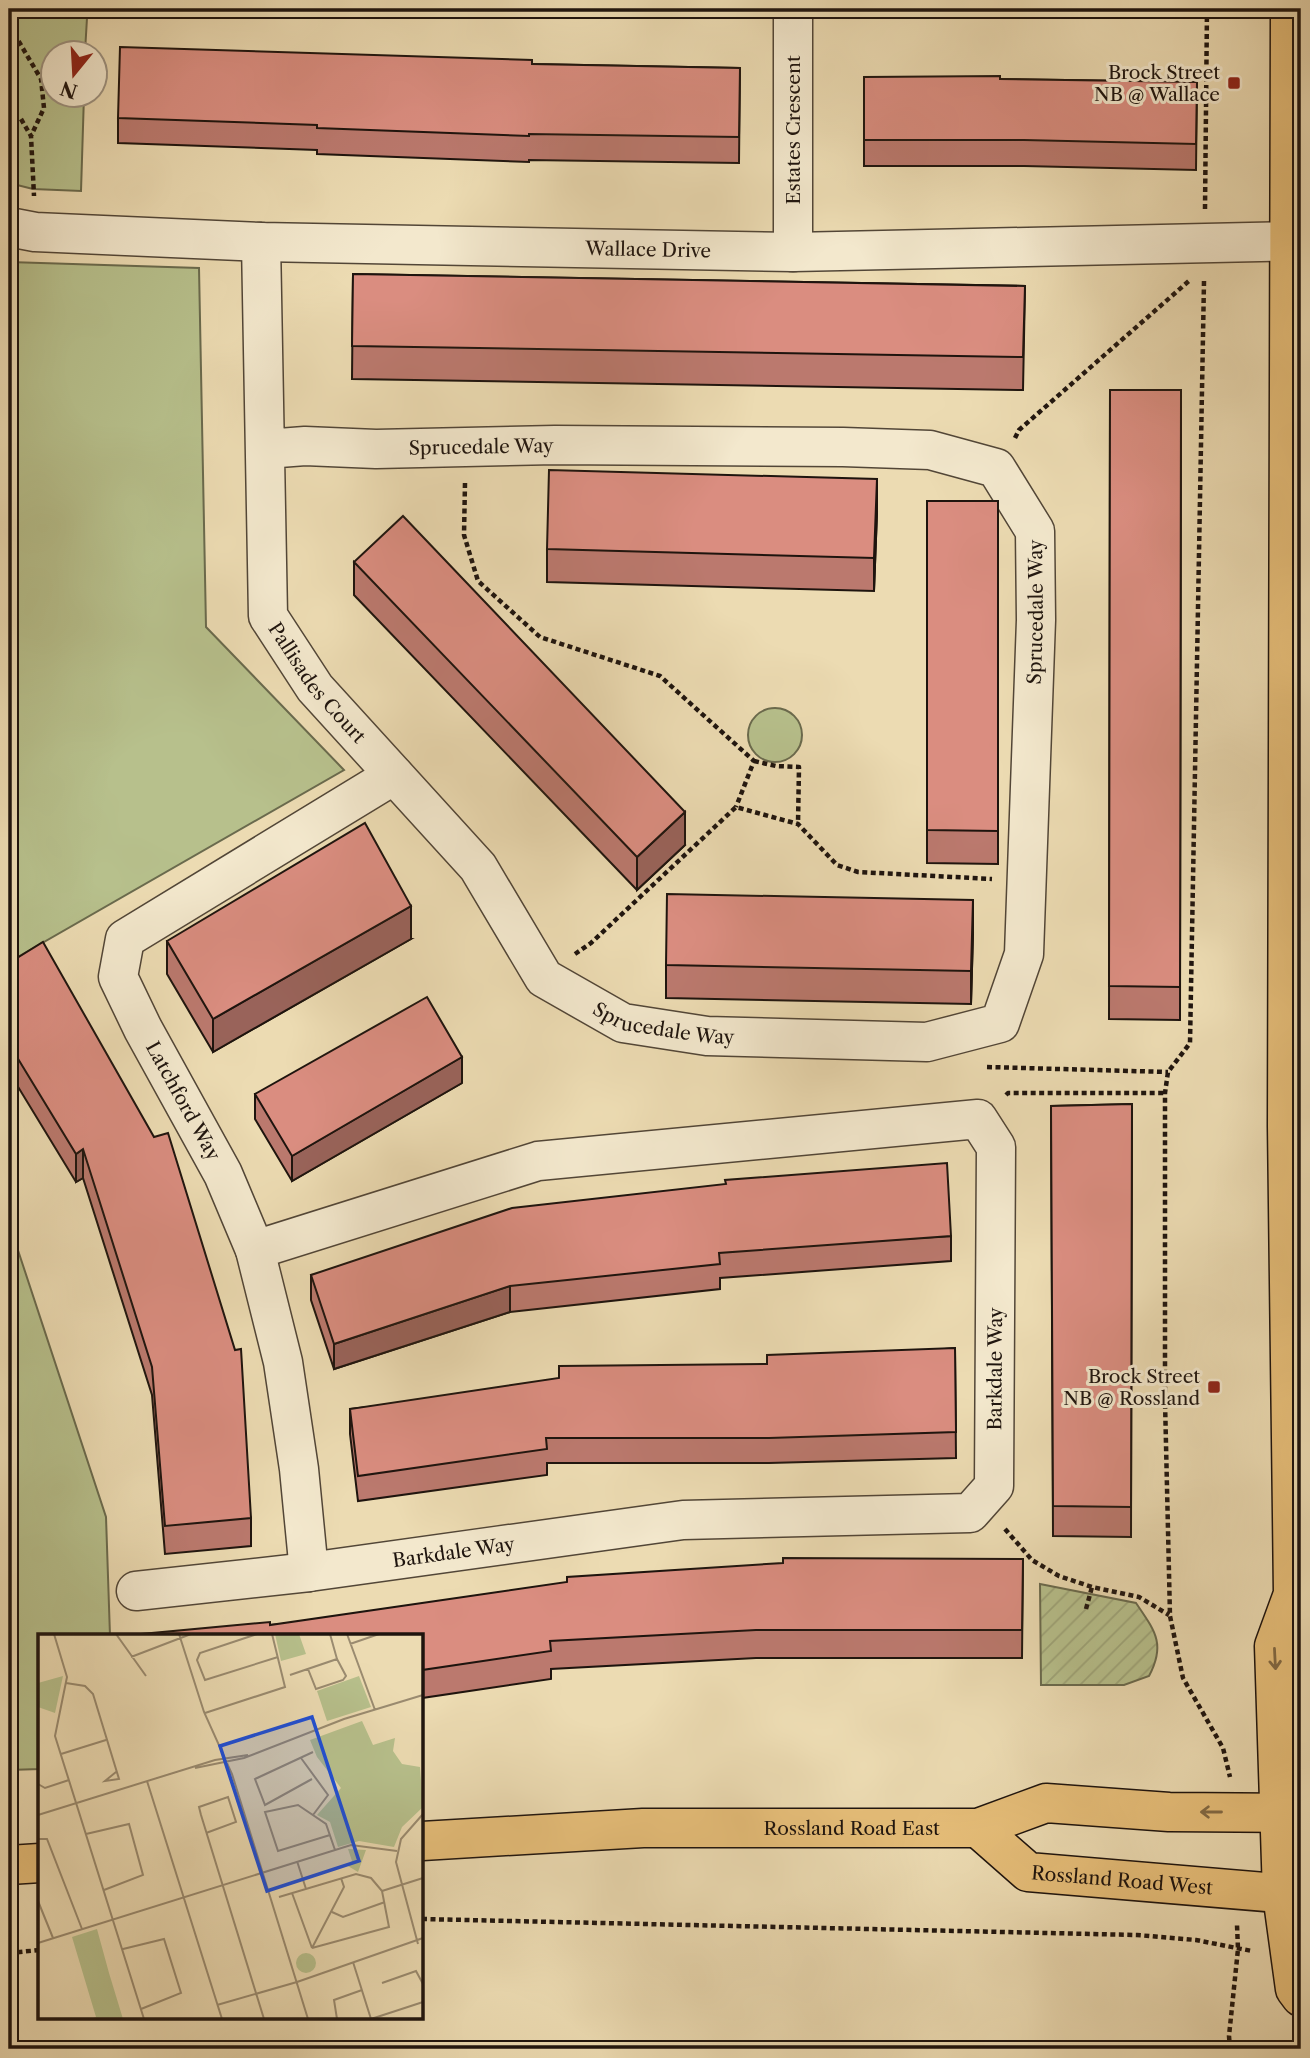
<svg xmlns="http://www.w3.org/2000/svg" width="1310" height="2058" font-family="'Libre Caslon Text',serif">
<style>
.park{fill:#b7c08c;stroke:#6a6a4d;stroke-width:2}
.garden{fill:url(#garden-furrows);stroke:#6a6a4d;stroke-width:2}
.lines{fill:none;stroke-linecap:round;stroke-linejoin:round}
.minor-casing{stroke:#524637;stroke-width:41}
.major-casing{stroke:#1e140e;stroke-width:41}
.path{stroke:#1e140e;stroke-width:4.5;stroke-dasharray:5 3.5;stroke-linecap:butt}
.minor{stroke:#f3e8cd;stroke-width:38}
.major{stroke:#e6be79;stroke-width:38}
.wall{fill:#bb796e;stroke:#1e140e;stroke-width:2}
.shaded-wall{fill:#99635a;stroke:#1e140e;stroke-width:2}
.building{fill:#da8d80;stroke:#1e140e;stroke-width:2}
.oneway{stroke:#826944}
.poi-dot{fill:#8f2418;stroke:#f3e8cd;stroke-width:2.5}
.labels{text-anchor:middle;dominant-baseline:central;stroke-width:6;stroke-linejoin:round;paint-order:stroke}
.poi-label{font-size:19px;fill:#1e140e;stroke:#f3e8cd;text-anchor:end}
.street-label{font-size:19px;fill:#1e140e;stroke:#f3e8cd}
.inset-road{fill:none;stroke:#9a8b70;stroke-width:2}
.view{fill:#1d4ed8;fill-opacity:0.15;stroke:#1d4ed8;stroke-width:3.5}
.inset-edge{fill:none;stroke:#1e140e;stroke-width:3.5}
</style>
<defs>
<pattern id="garden-furrows" width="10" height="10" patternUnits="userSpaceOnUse" patternTransform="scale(1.75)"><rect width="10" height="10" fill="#b7c08c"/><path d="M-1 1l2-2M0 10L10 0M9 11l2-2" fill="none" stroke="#9da478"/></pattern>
</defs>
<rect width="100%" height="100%" fill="#ecdbb2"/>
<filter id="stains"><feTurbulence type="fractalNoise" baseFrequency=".00286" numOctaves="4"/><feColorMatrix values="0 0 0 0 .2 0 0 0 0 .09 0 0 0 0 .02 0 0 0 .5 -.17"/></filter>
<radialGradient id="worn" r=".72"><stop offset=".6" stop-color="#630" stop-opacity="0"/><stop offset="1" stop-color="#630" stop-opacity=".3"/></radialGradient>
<path class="park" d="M9,9H154V18H87L85,52H52V94L84,95L81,191L33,189L9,183Z
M9,262L199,268L206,627L344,770L9,962Z
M748 735a27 27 0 1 1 54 0a27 27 0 1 1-54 0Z
M9,1223L106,1517L110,1636H40V1769L9,1770Z"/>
<path class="garden" d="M1040,1584L1136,1603C1155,1631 1166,1644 1149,1676L1124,1685H1041Z"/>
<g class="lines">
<defs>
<g id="minor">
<path d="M793,9V252"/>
<path id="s1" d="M9,227L35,232L261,242L793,252L1301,241"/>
<path id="s2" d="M261,242L268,616L315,688L478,867L544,978L623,1023L707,1036L927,1042L1000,1023L1024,954L1036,620L1035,531L996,468L930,450L843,447L555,445L376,449L305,446L266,449"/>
<path d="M309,1572L299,1469L283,1362L255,1250L223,1174L143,1029L118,977L125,939L394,775"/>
<path id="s3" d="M136,1591L309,1572L683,1520L970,1513L994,1486L996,1147L978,1119L538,1161L255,1250"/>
</g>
<g id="major">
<path d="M1290,9L1287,1126L1293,1594L1274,1646L1282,1894L1295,1989L1301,1997"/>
<path id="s4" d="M978,1828L1028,1872L1301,1895"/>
<path id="s5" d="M422,1841L643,1828H978L1046,1803L1169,1812L1301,1813"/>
<path d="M9,1865L40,1863"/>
</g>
</defs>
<use href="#minor" class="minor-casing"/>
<use href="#major" class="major-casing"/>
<path class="path" d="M13,9L12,30L41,79L44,108L31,136
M21,119L31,136L34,196
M1205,209L1207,9
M1204,281L1190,1043L1168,1072L1165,1093V1401L1170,1616L1183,1678L1223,1748L1230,1777
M1015,438L1019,430L1190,280
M465,483L464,535L478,581L540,637L660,676L754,761L736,807
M754,761L776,766L799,767L798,824
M575,954L591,943L736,807L798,824L837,865L858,872L992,879
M987,1067L1168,1072
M1006,1095L1008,1093H1165
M1005,1529L1032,1560L1059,1576L1092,1587L1139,1597L1169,1615
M1086,1609L1092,1587
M422,1919L1137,1935L1196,1940L1252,1951
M9,1953L40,1950
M1230,2049L1229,2036L1238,1949L1237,1925"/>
<use href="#minor" class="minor"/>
<use href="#major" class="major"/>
</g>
<path class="wall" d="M532,64L740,68L739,163L529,160V162L317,154V150L118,143V118Z
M864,77L1197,82L1196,170L1024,166H864Z
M353,274L1025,286L1023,390L352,379Z
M1110,390H1181L1180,1020L1109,1019Z
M927,501H998V864L927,863Z
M877,512L874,591L547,582V549Z
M354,562L685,845L637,890L354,595Z
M973,933L971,1004L666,998V965Z
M411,939L213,1052L167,974V941Z
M9,963L251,1518V1546L165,1554L152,1395L83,1178L76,1182L9,1072Z
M462,1083L292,1181L255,1119V1094Z
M1132,1104L1131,1537L1053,1536L1051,1106Z
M951,1236V1261L720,1278V1289L510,1312L334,1369L311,1300V1275Z
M955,1348L956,1458L769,1463H547V1475L358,1501L350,1434V1409L767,1364Z
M1023,1559L1022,1658H756L551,1669V1679L422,1698V1636L270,1625Z"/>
<path class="shaded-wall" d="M877,479V512L874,591V558Z
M685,812V845L637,890V857Z
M973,900V933L971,1004V971Z
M411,906V939L213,1052V1019Z
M462,1057V1083L292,1181V1156Z
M83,1149V1178L76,1182V1154Z
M510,1286V1312L334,1369V1344Z"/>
<path class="building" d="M120,47L532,60V64L740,68L739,137L529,134V136L317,128V125L118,118Z
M1000,76V79L1197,82L1196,144L1024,140H864V77Z
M353,274L1025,286L1023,357L352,346Z
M1110,390H1181L1180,987L1109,986Z
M549,470L877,479L874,558L547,549Z
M927,501H998V831L927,830Z
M403,516L685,812L637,857L354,562Z
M365,823L411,906L213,1019L167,941Z
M667,894L973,900L971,971L666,965Z
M43,942L154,1137L168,1133L235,1350L241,1349L251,1518L165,1526L152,1367L83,1149L76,1154L9,1044V963Z
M427,997L462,1057L292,1156L255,1094Z
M1132,1104L1131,1507L1053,1506L1051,1106Z
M947,1163L951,1236L719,1253L720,1264L510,1286L334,1344L311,1275L512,1208L726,1184L725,1180Z
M955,1348L956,1432L769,1438H546L547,1449L358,1476L350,1409L559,1378V1366L767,1364V1355Z
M783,1558L1023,1559L1022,1630H756L550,1641L551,1651L422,1670V1636H131V1635L270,1622V1625L567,1582V1577L783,1563Z"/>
<defs><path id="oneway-shaft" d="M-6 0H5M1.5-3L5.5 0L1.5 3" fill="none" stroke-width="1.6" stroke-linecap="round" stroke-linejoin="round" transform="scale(1.75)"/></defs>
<g class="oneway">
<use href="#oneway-shaft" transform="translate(1275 1659) rotate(87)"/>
<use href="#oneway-shaft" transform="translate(1211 1812) rotate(180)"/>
</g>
<g class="poi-dot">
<rect x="1227" y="76" width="14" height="14" rx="3.5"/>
<rect x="1207" y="1380" width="14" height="14" rx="3.5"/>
</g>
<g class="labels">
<g class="poi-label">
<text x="1220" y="72">Brock Street<tspan x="1220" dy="22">NB @ Wallace</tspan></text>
<text x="1200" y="1376">Brock Street<tspan x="1200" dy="22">NB @ Rossland</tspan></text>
</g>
<g class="street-label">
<text transform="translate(793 130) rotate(-90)">Estates Crescent</text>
<text stroke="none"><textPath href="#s1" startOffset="640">Wallace Drive</textPath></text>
<text transform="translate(481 447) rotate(-1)">Sprucedale Way</text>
<text stroke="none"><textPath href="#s2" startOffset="1718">Sprucedale Way</textPath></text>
<text stroke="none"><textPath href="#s2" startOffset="457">Pallisades Court</textPath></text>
<text stroke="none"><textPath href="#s2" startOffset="962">Sprucedale Way</textPath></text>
<text transform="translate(183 1101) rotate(61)">Latchford Way</text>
<text stroke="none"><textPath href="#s3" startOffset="992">Barkdale Way</textPath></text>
<text stroke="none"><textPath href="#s3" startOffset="320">Barkdale Way</textPath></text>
<text stroke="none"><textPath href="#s5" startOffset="430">Rossland Road East</textPath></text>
<text stroke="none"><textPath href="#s4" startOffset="161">Rossland Road West</textPath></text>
</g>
</g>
<g transform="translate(38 1634)">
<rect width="385" height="385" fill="#ecdbb2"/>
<path d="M321,42L333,73L289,87L279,57Z" fill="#b7c08c"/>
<path d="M237,0H261L268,20L243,27ZM25,42L17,79L0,73V49ZM324,87L335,111L357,104L355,117L364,130L382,133L385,173L364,193L356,213L321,207L300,213L292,188L279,181L303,154L279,123L272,106ZM310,215L328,216L320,238L310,232L314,227ZM59,295L71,339L85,385H53L58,383L34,303ZM258 329a10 10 0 1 1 20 0a10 10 0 1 1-20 0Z" fill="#b7c08c"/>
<path class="inset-road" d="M16,0L29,43L17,102L106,385M78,0L108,42M141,0L166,78L194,140L270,385M219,0L162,19L159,26L167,46L240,23M309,0L337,76M312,10L341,0M93,23L153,0M270,35L278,55L305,46L308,42L299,25M252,41L299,25L292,0M28,49L47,52L55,60L81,145L67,147L78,138M167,79L247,53L234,0M23,120L68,106M263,124L290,161L275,181M157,134L206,124L306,85L385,61M274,145L227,171L217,145L275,118M109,147L184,385M0,150L7,154L31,146M0,181L177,126L210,121M168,199L198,188L190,163L161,173L163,181L226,385M48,200L91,190L105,241L66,256M292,201L240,217L227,178L260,171L288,190L297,216M0,205H9L44,295M259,227L268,255M344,257L385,244M254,259L274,314M241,263L318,240L333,244L344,257L351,293L274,314M0,267L15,304M294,278L305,283L347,268M0,309L313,211L359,217M380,310L358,228L363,205L385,180M274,314L306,253L303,244M85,315L126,305L143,359L103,375M315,328L333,385M259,348L385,304M344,349L378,337L385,350M179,371L259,348M299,385L296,366L324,356M333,385L385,368"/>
<path class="view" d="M274,83L321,227L229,257L182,112Z"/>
<rect width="385" height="385" class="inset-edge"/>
</g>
<rect width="1310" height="2058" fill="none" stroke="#ecdbb2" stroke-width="35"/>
<rect x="10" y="10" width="1289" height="2037" fill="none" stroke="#1e140e" stroke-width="3.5"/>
<rect x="18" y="18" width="1275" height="2023" fill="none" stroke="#1e140e" stroke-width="2"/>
<g transform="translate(74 74) rotate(198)"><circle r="33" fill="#f3e8cd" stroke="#9e9381" stroke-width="2"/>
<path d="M0-5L12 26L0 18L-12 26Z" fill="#8f2418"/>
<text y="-10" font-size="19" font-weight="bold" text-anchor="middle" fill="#1e140e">N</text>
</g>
<rect width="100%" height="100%" filter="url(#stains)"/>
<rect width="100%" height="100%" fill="url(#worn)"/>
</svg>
